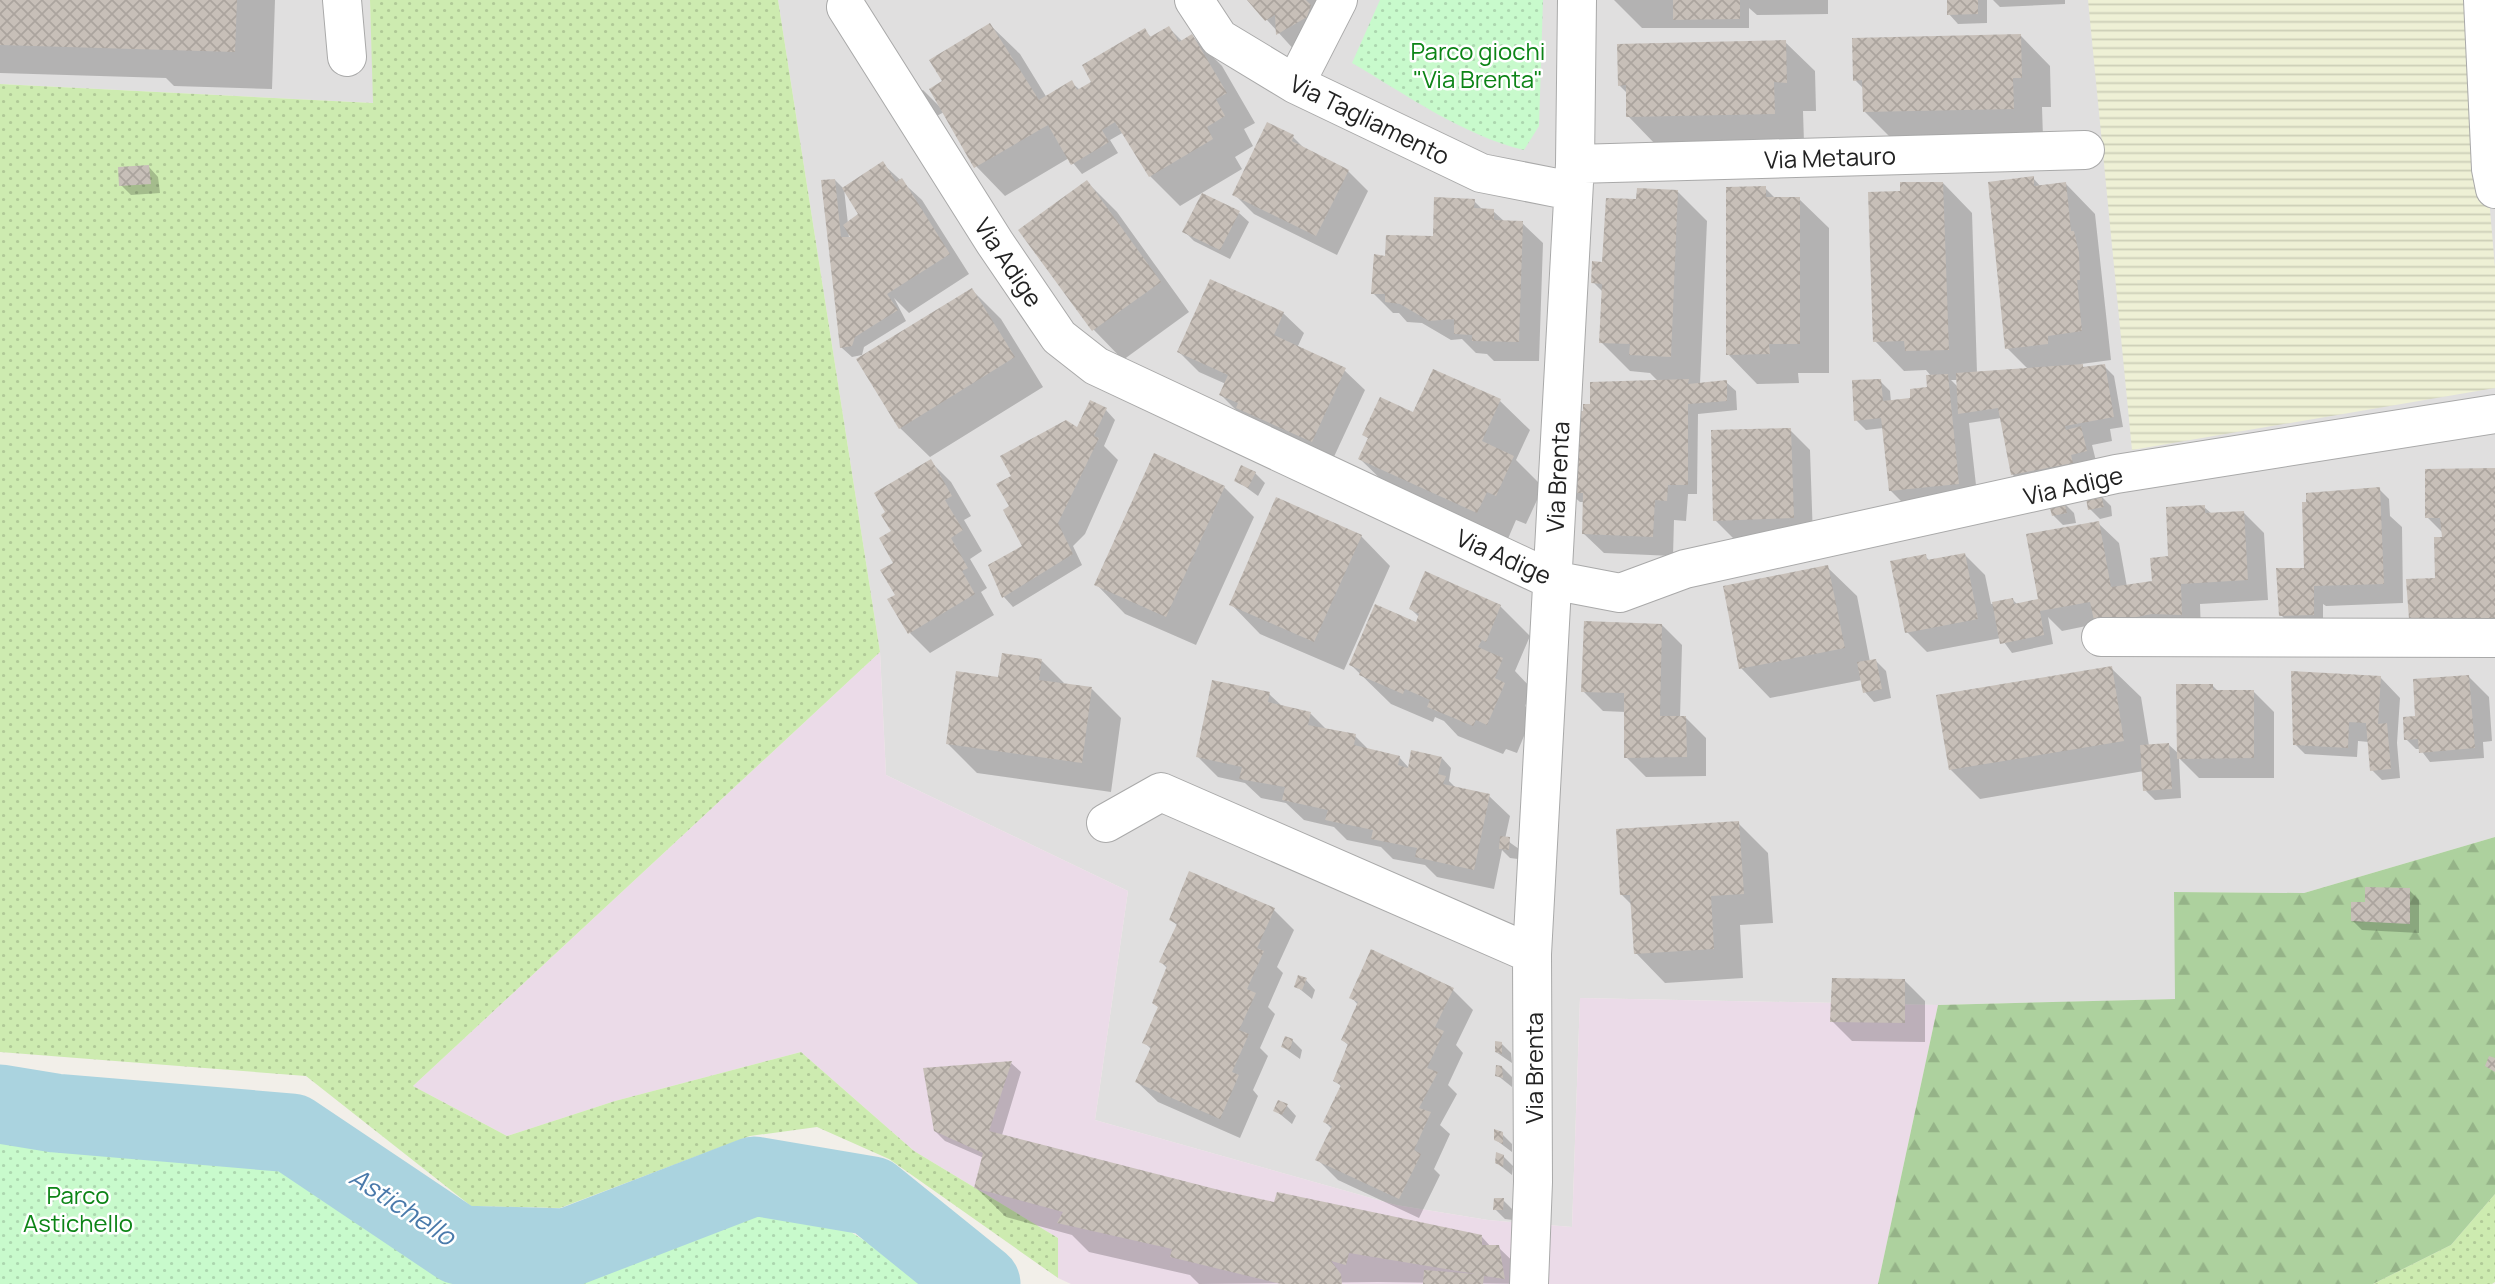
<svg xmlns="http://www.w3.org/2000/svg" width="2495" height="1284" font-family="Manrope,sans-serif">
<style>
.residential{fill:#e0dfdf}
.industrial{fill:#ebdbe8}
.farmland{fill:url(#farmland-rules)}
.grass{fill:url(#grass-dots)}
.forest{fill:url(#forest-firs)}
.park{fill:url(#park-dots)}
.shadow{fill:#0003;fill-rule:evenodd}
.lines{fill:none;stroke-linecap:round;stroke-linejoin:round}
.river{stroke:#aad3df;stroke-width:79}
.building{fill:url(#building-cross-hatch)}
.minor-casing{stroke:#a9a9a9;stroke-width:40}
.minor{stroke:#fff;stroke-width:38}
.labels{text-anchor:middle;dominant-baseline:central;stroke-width:5;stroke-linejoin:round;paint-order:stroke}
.park-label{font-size:24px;fill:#0c8416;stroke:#fff}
.street-label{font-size:24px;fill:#222;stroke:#fff}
.water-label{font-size:26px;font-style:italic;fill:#4a7aab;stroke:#fff}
</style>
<defs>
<pattern id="farmland-rules" width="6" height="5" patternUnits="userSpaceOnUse" patternTransform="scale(1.75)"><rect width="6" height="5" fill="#eef0d5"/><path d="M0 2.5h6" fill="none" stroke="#ccceb7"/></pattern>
<pattern id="grass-dots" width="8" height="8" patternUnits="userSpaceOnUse" patternTransform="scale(1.75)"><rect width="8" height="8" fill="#cdebb0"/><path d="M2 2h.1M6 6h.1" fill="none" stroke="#b0c997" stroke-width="1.8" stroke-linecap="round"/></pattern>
<pattern id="forest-firs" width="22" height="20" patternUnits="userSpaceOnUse" patternTransform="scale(1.75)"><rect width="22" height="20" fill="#add19e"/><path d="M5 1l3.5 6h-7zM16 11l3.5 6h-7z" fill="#95b388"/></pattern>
<pattern id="park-dots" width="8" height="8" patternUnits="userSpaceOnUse" patternTransform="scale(1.75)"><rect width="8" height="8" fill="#c8facc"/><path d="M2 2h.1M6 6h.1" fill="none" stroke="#acd6af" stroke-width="1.8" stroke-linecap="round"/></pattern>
<pattern id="building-cross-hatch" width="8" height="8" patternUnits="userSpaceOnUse" patternTransform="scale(1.75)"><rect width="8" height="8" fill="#c7bfb8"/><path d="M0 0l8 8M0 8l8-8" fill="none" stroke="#aba49e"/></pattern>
</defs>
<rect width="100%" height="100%" fill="#f2efe9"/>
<path class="residential" d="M0,0H370L374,103L0,84Z
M778,0H2495V837L2304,893L2174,892L2176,999L1938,1005L1580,998L1572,1227L1488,1220L1396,1205L1095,1120L1128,891L886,775L880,652Z"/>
<path class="industrial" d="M880,652L886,775L1128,891L1095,1120L1396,1205L1488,1220L1572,1227L1580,998L1938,1005L1878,1284H1071L1058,1278V1238L914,1151L801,1052L615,1101L507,1136L413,1086Z"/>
<path class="farmland" d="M2088,0H2472L2495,268V388L2132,450Z"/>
<path class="grass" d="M370,0H778L880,652L413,1086L507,1136L615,1101L801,1052L914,1151L1058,1238V1278L889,1159L817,1127L750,1136L560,1208L471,1206L306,1076L0,1052V84L373,103Z
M2495,1194V1282L2492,1284H2373L2451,1245Z"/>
<path class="forest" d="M2495,837V1194L2451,1245L2373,1284H1878L1938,1005L2175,999L2174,892L2304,893Z"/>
<path class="park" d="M1380,0H1543L1539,126L1524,150C1462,135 1407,95 1352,63Z
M0,1121L303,1162L465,1262L548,1264L801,1201L934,1284H0Z"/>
<path class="shadow" d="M0,0H275L272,89L174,86L166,78L0,73Z
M1249,0H1356L1307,64Z
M1614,0H1828V14L1757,15L1749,8V28H1642Z
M1948,0H1987V23L1958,24L1949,14Z
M1993,0H2065V4L2000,7Z
M990,25L1020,54L1047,98L1071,82L1080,90L1091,84L1144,30L1152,38L1169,28L1183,42L1192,36L1222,66L1255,123L1244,129L1253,146L1235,157L1242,169L1180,206L1150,176L1124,132L1110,140L1118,153L1082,174L1069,158L1005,196L976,166L944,112L935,117L917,93L923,90L939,106L944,82Z
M2021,36L2050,66L2051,107H2042L2043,138L1894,141L1865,112L1864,89L1855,80Z
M1785,42L1815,71L1816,111H1803L1804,143L1657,146L1628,116L1627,93L1619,85Z
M1293,137L1307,151L1348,171L1368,191L1337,255L1254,214L1234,194Z
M883,164L922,200L969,274L909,313L894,298L906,321L864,347L862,355L852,357L842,348L835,180L844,189L848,224L861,215ZM848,229L856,245L849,238Z
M149,167L158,177L160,193L131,195L121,185Z
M2033,178L2041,187L2066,184L2095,214L2111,360L2081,364L2085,369L2104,366L2114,376L2123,427L2110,429L2112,441L2092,445L2096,461L2032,494L2012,474L2001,418L1969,423L1978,503L1911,511L1891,491L1883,428L1866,430L1856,420L1880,381L1890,391L1891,402L1912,399L1929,389L1932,377L1926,370L1904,371L1875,341L1902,193L1943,183L1972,213L1977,373L2029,370L2007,348ZM1951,380H1958V387Z
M1087,182L1117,212L1189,312L1123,360L1094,330L1021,230Z
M1765,188L1776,199H1799L1829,228V373H1798L1799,383L1757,384L1728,354Z
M1677,191L1707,221L1700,384L1726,382L1736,391L1737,410L1698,414L1697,494H1688L1686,521L1674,520L1673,556L1604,553L1583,533L1585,502H1580L1570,493L1584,413L1595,406L1659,382L1650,373L1630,371L1601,342L1603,292L1593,282L1638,201Z
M1474,201L1483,210L1493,211L1505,222L1522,223L1543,243L1539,361H1494L1487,354L1476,353L1462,339L1451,340L1422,323L1407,322L1399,313H1393L1373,293L1386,258L1435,237Z
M1239,213L1249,222L1230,259L1194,241L1184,231Z
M972,290L1001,319L1043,387L930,457L900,428Z
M1283,313L1304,333L1297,348L1344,370L1365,390L1332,461L1241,415L1221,395L1226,384L1199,372L1179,352Z
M1500,401L1530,430L1516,460L1543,487L1526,524L1516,520L1507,541L1390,488L1360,459L1369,439L1364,435L1414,414Z
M1106,410L1115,420L1104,446L1118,460L1085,534L1073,546L1082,565L1013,607L1004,597L991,565L1024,546L1011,507L1013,476Z
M1790,430L1810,450L1813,538L1735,540L1715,520Z
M931,462L951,482L971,516L964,520L982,551L970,559L987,588L981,592L994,615L930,653L910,633L897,595L893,532Z
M2495,469L2437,580L2444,534L2427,517Z
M1255,473L1265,483L1258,496L1236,480Z
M1224,487L1254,517L1196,645L1125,614L1096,584Z
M2379,489L2389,499L2390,516L2402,527L2403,603L2326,606L2323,604V624L2291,625L2281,615L2305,569L2308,504Z
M2101,496L2111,506L2112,516L2100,519L2090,509Z
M2064,503L2074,513L2076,523L2063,525L2053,515Z
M2204,507L2212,514L2244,513L2264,533L2268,600L2200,604L2201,634L2096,624L2062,631L2048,617L2053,644L2012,653L2001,638L1927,652L1907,632L1925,556L1930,561L1965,555L1985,575L1991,604L2013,600L2018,605L2037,601L2098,523L2119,543L2127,587L2156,583L2168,558Z
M1361,536L1390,566L1344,670L1260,634L1231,604Z
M1827,567L1857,596L1870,662L1876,661L1886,671L1891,698L1874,702L1865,692L1862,680L1770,698L1741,668Z
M1500,606L1530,636L1515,671L1532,689L1525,706L1533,714L1517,753L1506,749L1503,754L1458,736L1444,721L1435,717L1433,722L1391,704L1351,665L1417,624L1420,618L1411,609Z
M1662,625L1682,645L1680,718H1686L1706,738V776L1646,777L1626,757V712L1603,711L1583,691Z
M1041,660L1066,685L1092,689L1121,718L1111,792L977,773L948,744L1000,679Z
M2111,668L2141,697L2149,746L2169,745L2179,754L2212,685L2219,692L2253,691L2274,712V778H2199L2179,758L2181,798L2155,800L2145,790L2144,771L1980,799L1950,769Z
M2380,677L2400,698L2397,743L2400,778L2382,780L2372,770L2369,742L2358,741L2357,757L2305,754L2295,744Z
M2469,677L2489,697L2492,741L2483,742L2484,758L2430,762L2420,749H2416L2406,739L2417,718Z
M1269,694L1283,707L1311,714L1328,731L1355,736L1369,750L1399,757L1409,768L1442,758L1451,768L1449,781L1457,789L1489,796L1510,816L1505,839L1519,849L1518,859L1510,858L1502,850L1494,889L1437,877L1425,865L1393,859L1381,847L1347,840L1334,827L1304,820L1286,803L1261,798L1245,783L1218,777L1198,757Z
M1738,823L1768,853L1773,923L1740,925L1743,978L1665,983L1636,953L1632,905L1621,894Z
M2409,890L2419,900V933L2362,930L2352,920Z
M1274,910L1294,930L1277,967L1283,973L1268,1007L1275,1014L1260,1048L1268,1056L1253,1090L1258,1096L1240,1138L1158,1102L1137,1082L1152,1050L1145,1043L1159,1008L1154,1003L1168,969L1161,962L1178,926L1171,920Z
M1306,980L1315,990L1312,999L1296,986Z
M1905,981L1925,1001V1042L1852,1041L1832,1021Z
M1453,990L1473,1010L1456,1045L1463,1053L1448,1085L1457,1094L1440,1125L1450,1134L1434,1169L1440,1175L1419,1218L1338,1180L1318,1160L1332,1129L1325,1122L1342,1087L1335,1081L1349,1046L1343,1040L1358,1005L1352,998Z
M1292,1040L1302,1050L1300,1059L1283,1047Z
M1501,1043L1511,1053L1512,1063L1496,1052Z
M1011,1063L1021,1072L1002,1135L1077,1157L1275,1204L1482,1237L1491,1247H1498L1528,1276L1529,1284L1378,1282L1199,1284L1190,1275L1089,1252L1072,1235L1006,1217L976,1188L984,1158L945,1141L935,1131Z
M1502,1067L1512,1077V1087L1497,1075Z
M1287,1106L1296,1116L1292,1124L1275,1110Z
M1502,1134L1512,1144V1152L1496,1140Z
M1503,1156L1513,1166L1512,1175L1497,1163Z
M1503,1200L1513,1210V1220L1505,1219L1495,1209Z"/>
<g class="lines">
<path class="river" d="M0,1104L55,1113L292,1133L459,1245L567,1248L754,1176L872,1196L981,1284"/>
</g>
<path class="building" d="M0,0H237L235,52L0,45Z
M1247,0H1306L1311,5L1307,17L1276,35L1275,15L1265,21Z
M1673,0H1740V19L1673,20Z
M1947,0H1978V14L1947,15Z
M990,23L1039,100L1072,80L1077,90L1091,82L1082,65L1145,28L1150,37L1169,26L1179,42L1192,34L1227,93L1216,99L1225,116L1207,127L1213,139L1149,177L1115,122L1102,130L1109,142L1071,165L1048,125L974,168L929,89L942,81L929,60Z
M2021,34L2022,78H2013L2014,109L1863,112L1862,80L1853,81L1852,38Z
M1786,40L1787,83L1774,82L1775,114L1626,117V85L1618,86L1617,44Z
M1267,122L1294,135L1292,141L1349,170L1316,236L1232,195Z
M883,161L896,182L902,178L950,254L887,294L898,310L855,337L852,346L840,348L821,180L835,179L841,237H850L843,225L858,214L842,188Z
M149,165L151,184L119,186L118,167Z
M2034,176V186L2066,182L2071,231H2074L2079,253L2080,280H2077L2082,331L2048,336V344L2005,349L1988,182Z
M1087,180L1161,282L1092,331L1018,230Z
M1900,182H1943L1949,350L1905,351L1904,341L1873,342L1868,192L1900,191Z
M1766,186V197H1800V344H1769L1770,354L1726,355V187Z
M1637,188L1678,190L1671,357L1629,355L1630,344L1599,343L1602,284L1591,283L1592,261L1602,262L1606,198L1636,199Z
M1202,193L1240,211L1220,250L1182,232Z
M1434,197L1475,199L1474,208L1494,209V220L1523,221L1519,342L1472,341V335L1454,334V319L1429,321L1400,304L1385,302V294H1371L1374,254L1385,256L1386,235L1433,236Z
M1210,279L1284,312L1274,335L1346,368L1312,442L1236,408L1238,403L1219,395L1228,375L1177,352Z
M972,288L1015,357L899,429L856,359Z
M2083,364V367L2105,364L2114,417L2065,426L2066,430L2081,426L2087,451L2071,455L2073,463L2011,475L1998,408L1958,414L1956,373Z
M1433,369L1501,399L1482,441L1514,456L1496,496L1487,492L1477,513L1358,459L1368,438L1362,435L1380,397L1413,412Z
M1948,374L1959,484L1889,491L1881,418L1854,421L1852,380L1881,379L1883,401L1910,398V389L1927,387L1926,375Z
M1689,379L1688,384L1727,380V401L1688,404V485H1668L1667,501L1655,500L1653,537L1582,534L1583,493H1569L1570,411H1583V404H1590V382Z
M1090,400L1107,408L1094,436L1099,438L1058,523L1073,554L1002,598L988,565L1022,546L1003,510L1009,506L996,484L1011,476L1000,456L1066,420L1077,427Z
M1791,428L1794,518L1713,521L1711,430Z
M1154,453L1225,486L1166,617L1094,585Z
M931,459L952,496L945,500L963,530L951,538L968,568L962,571L975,594L908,634L887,599L895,595L880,570L893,563L879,538L891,531L881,515L885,512L874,493Z
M1241,465L1256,472L1248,488L1234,481Z
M2495,468V620L2409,619L2406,579L2435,578L2434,537H2442L2440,518H2425V469Z
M2380,487L2384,584L2314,586V615L2279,616L2276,568H2304L2302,502H2306V493Z
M2101,494L2104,507L2088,510L2086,498Z
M1276,497L1362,535L1314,642L1229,605Z
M2064,501L2067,513L2052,516L2049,504Z
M2205,505V513L2244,511L2248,580L2181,584L2182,615L2152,614L2095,625L2090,602L2040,611L2044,635L2000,644L1992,602L2013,598L2014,604L2038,599L2026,534L2099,521L2111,587L2152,581L2150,558L2168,556L2166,507Z
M1965,553L1978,619L1905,633L1890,561L1926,554L1927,560Z
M1828,565L1845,648L1739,669L1723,586Z
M1425,571L1501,605L1486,642L1482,640L1478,647L1503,658L1495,678L1505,683L1487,725L1476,720L1473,726L1427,707L1430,700L1405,689L1403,694L1359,675L1361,670L1349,665L1375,604L1416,622L1419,614L1409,609Z
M1584,621L1662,624L1660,716H1686L1687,757L1624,758V693L1581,692Z
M1002,653L1042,659L1039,680L1092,687L1082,763L946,744L956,671L998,677Z
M1876,659L1882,689L1863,693L1857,662Z
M2112,666L2124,741L1949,770L1936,695Z
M2291,671L2381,676L2378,724L2387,723L2391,769L2370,771L2366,723L2349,722L2348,748L2293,745Z
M2469,675L2475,748L2419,753L2418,739L2404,740L2403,717L2415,716L2413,679Z
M1212,680L1270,692L1268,702L1311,712L1308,725L1356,734L1354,745L1400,756L1398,765L1408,768L1411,750L1442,757L1438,774L1446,776L1443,784L1490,794L1474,870L1415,857L1417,848L1371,839L1373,830L1325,820L1328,810L1282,800L1285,787L1239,779L1242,767L1196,757Z
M2176,684H2213V690H2254V758L2177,759Z
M2169,743L2172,789L2143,791L2140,745Z
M1739,821L1744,894L1711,896L1714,949L1634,954L1630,895H1620L1616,829Z
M1500,836L1510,837L1509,850L1499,849Z
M1189,871L1275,908L1257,948L1264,951L1247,989L1256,993L1239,1030L1249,1034L1232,1072L1239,1075L1220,1119L1135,1082L1151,1047L1142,1043L1158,1007L1152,1003L1167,966L1159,962L1177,924L1169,920Z
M2365,887L2410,888V924L2351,921V902H2365Z
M1371,949L1454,988L1435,1027L1444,1031L1427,1068L1438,1072L1419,1108L1431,1112L1414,1150L1421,1154L1399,1199L1315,1160L1332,1126L1323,1122L1341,1085L1333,1081L1348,1044L1341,1040L1358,1002L1349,998Z
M1298,975L1307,978L1302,990L1294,987Z
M1832,978L1905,979V1023L1830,1022Z
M1285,1036L1293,1039L1290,1050L1281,1047Z
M1495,1041L1502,1042V1054L1495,1052Z
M2489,1056L2495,1058V1072L2485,1066Z
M1012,1061L989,1131L1219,1190L1274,1202L1277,1192L1482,1235V1245H1499L1505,1279L1484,1276L1483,1284H1423L1424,1270L1476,1274L1349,1253L1346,1265L1331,1261L1341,1274L1342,1284H1281L1170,1257L1172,1249L1057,1223L1063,1212L974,1188L983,1153L934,1131L923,1068Z
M1496,1065L1502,1066L1503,1078L1495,1076Z
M1278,1100L1288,1104L1282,1115L1273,1111Z
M1494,1129L1503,1132V1144L1494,1140Z
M1496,1152L1504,1155L1503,1167L1495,1163Z
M1494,1198H1504L1503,1210H1493Z"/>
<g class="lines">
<defs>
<path id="minor" d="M342,0L347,57
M1194,0L1219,38L1295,84L1481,173L1572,191
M2483,0L2491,169L2495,189
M846,7L995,243L1059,337L1096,366L1552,580L1620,593L1685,569L2116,474L2495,414
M1295,84L1338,0
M1575,164L2085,150
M2101,637L2495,638
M1106,823L1161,792L1532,954
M1529,1284L1533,1182L1532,954L1575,164L1577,0"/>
</defs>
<use href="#minor" class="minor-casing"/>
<use href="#minor" class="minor"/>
</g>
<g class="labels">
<g class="park-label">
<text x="1478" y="50">Parco giochi<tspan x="1478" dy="28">"Via Brenta"</tspan></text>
<text x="78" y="1194">Parco<tspan x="78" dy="28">Astichello</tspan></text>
</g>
<g class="street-label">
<text transform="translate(1370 119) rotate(26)">Via Tagliamento</text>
<text transform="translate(1830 157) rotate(-2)">Via Metauro</text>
<text transform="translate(1009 262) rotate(56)">Via Adige</text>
<text transform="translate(1557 477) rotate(-87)">Via Brenta</text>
<text transform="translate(2073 485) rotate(-13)">Via Adige</text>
<text transform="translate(1504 556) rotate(24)">Via Adige</text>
<text transform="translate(1533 1068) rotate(-90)">Via Brenta</text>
</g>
<g class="water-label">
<text transform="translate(403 1206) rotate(33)">Astichello</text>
</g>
</g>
</svg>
